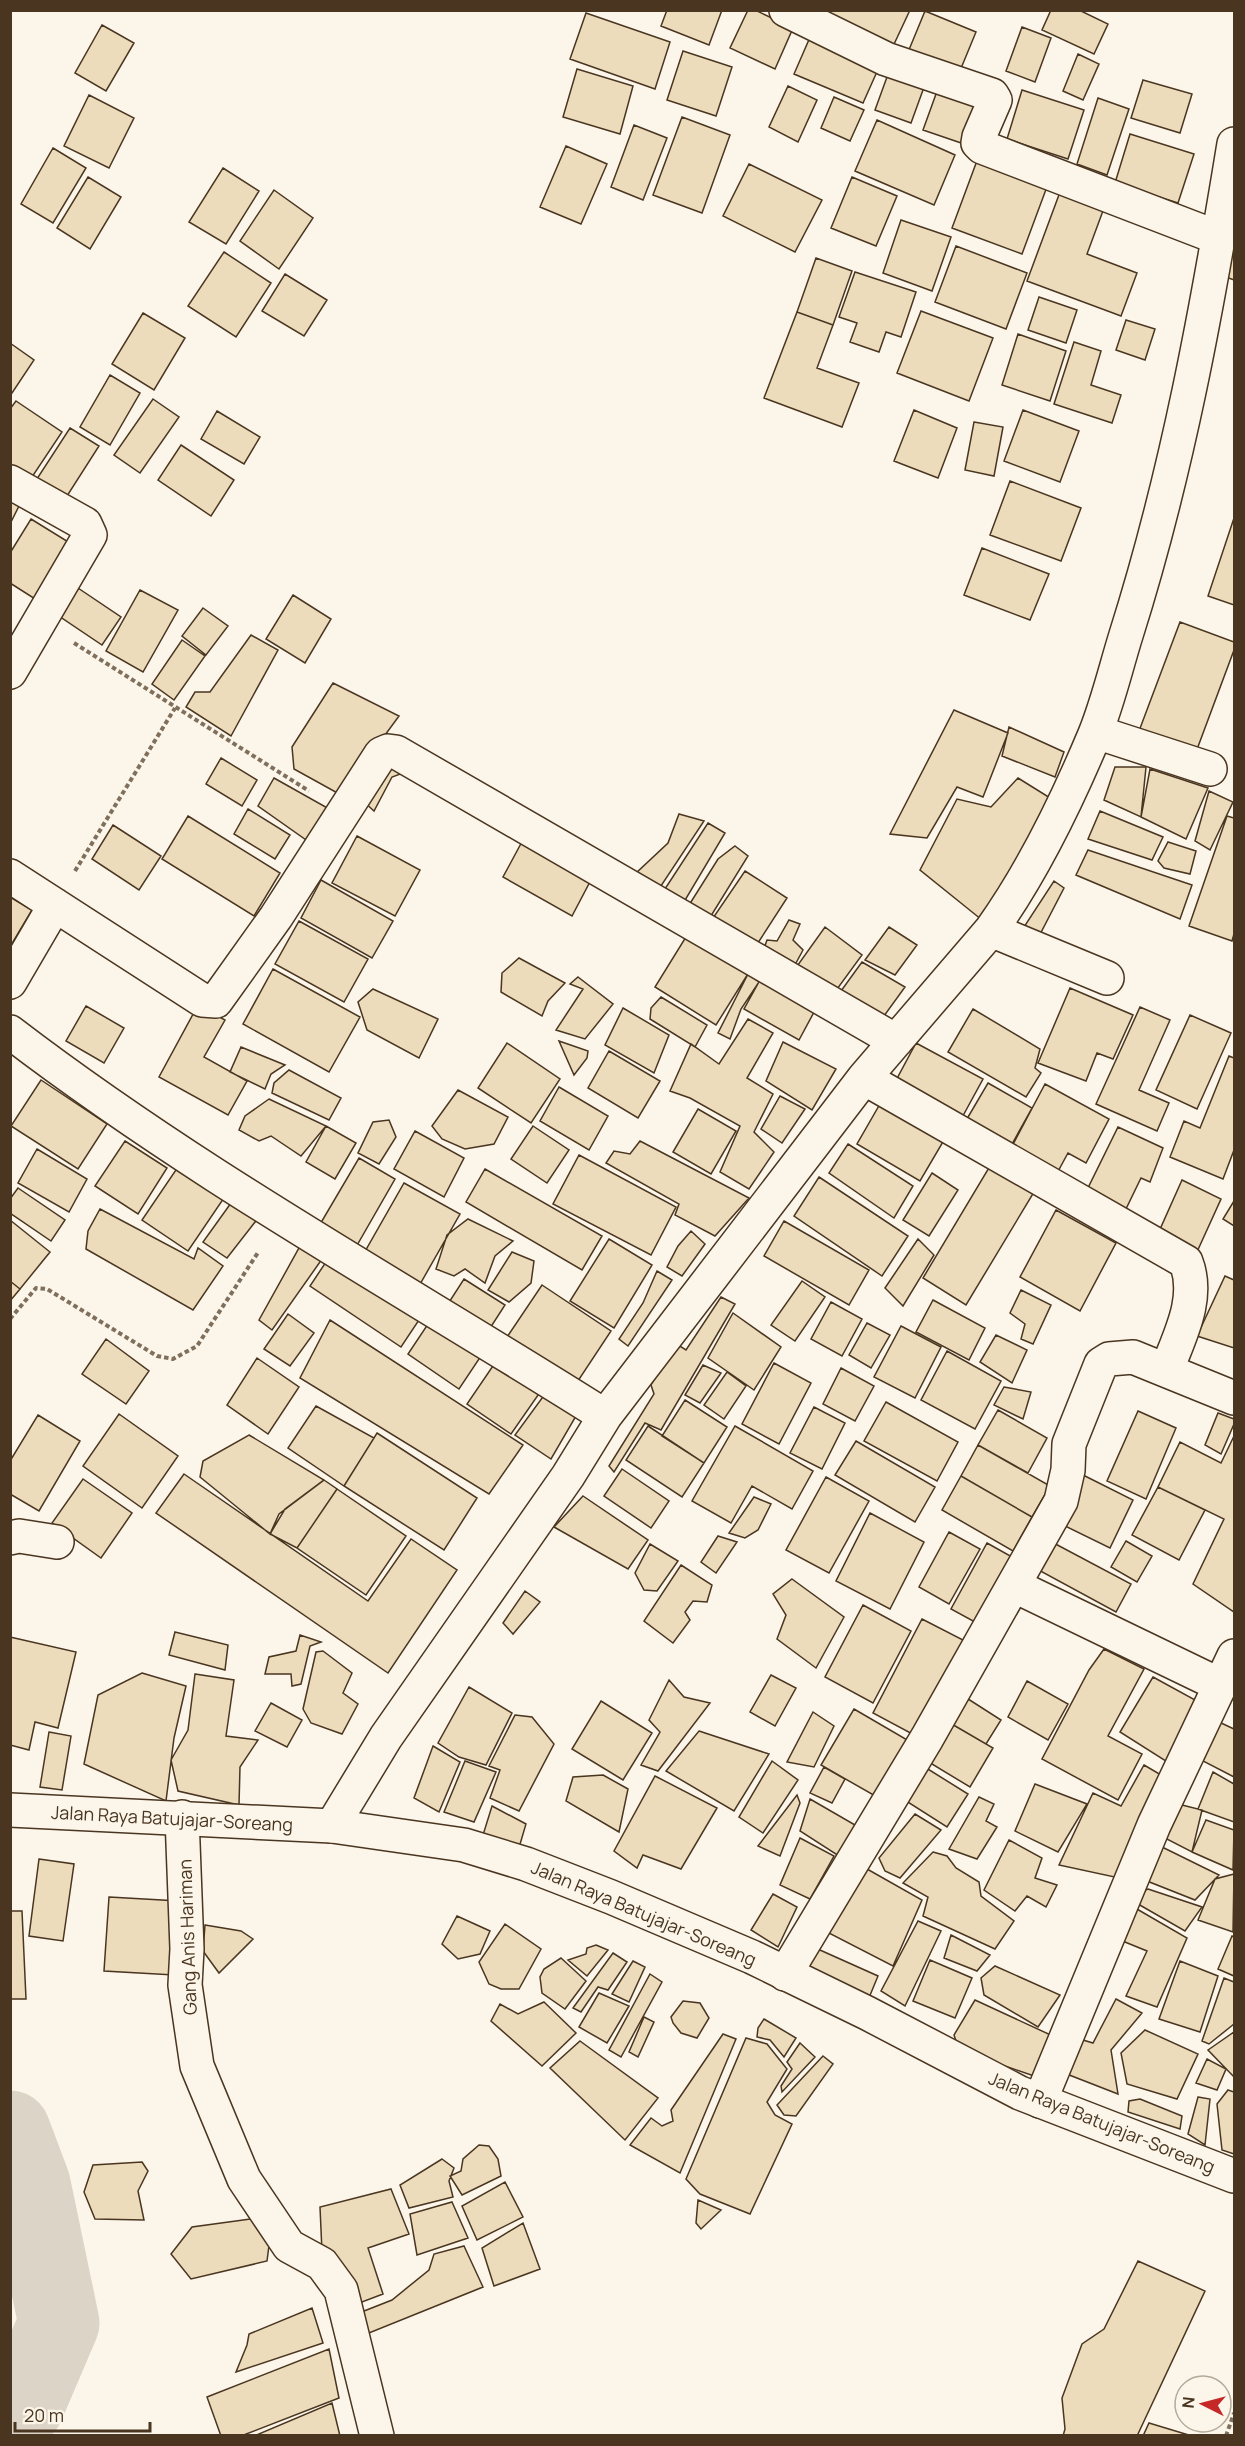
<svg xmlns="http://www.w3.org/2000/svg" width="1245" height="2446" font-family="Manrope,sans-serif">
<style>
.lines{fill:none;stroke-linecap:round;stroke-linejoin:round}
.river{stroke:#dcd4c6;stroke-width:81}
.building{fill:#ecdcbc;stroke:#4a3520;stroke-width:1.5}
.minor-casing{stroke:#4a3520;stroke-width:36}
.highway-casing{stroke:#4a3520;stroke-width:36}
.path{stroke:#7f6f5c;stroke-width:4;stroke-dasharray:4.5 3;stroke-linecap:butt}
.minor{stroke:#fbf6e9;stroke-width:33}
.highway{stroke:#fbf6e9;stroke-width:33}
.labels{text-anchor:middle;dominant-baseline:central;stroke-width:4.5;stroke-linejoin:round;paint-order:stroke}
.street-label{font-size:18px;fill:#4a3520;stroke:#fbf6e9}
</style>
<rect width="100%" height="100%" fill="#fbf6e9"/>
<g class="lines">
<path class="river" d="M10,2131L30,2184L59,2323L24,2405L10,2423"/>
</g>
<path class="building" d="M667,10H722L709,45L661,26Z
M748,10H755L793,28L775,69L730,48Z
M797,10H910L888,57Z
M1051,10H1079L1108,24L1094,54L1042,30Z
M925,11L976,32L957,78L906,57Z
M586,13L670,42L655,89L570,59Z
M102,25L134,43L106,91L75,73Z
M1022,27L1051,38L1035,82L1006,71Z
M811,35L880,65L863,103L794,74Z
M683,51L732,67L716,116L667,100Z
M1078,54L1099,64L1083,100L1063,91Z
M891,66L927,79L911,123L875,110Z
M577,69L633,86L620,134L563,117Z
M1143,80L1192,94L1180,133L1131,118Z
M940,83L983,99L967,145L923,130Z
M788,86L817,100L798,142L769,127Z
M1022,90L1084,110L1068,159L1007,139Z
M89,95L134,118L109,168L64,146Z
M834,97L864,110L850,141L821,128Z
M1098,98L1129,109L1107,175L1077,164Z
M682,117L730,135L702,213L653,195Z
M877,120L955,155L934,205L855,171Z
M634,125L667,138L643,200L611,187Z
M1130,134L1194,154L1178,203L1115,183Z
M566,146L607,164L581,224L540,207Z
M53,148L86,168L53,223L21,204Z
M978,158L1048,184L1022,254L952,228Z
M749,164L822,200L795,252L723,216Z
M223,168L259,191L226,244L189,222Z
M88,177L121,197L90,249L57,228Z
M852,177L897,196L876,246L831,228Z
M1063,184L1107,200L1087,254L1137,273L1121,316L1027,281Z
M274,190L313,218L279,269L240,241Z
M901,220L951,237L932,291L883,273Z
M1234,237V280L1223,276Z
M956,246L1027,273L1006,329L935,302Z
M224,252L271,283L236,337L188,306Z
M816,258L852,271L833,325L797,312Z
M855,272L916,292L901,337L886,332L879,352L850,342L857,323L839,317Z
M285,274L327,300L304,336L262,311Z
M1039,297L1077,310L1066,343L1028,330Z
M921,311L993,338L969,401L897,373Z
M797,312L833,325L817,368L859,383L842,427L764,398Z
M143,313L185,338L154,390L112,364Z
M1126,320L1155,329L1145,360L1116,350Z
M1018,334L1066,351L1050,401L1002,385Z
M1074,342L1101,351L1091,385L1121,395L1112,423L1054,404Z
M10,343L34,360L10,396Z
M110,375L140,393L110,445L80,427Z
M153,399L179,417L140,473L114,455Z
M16,401L62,432L30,480L10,467V409Z
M914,410L957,428L938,478L894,461Z
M1023,410L1079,431L1060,482L1004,461Z
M217,411L260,437L244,464L201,439Z
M974,422L1003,427L994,476L965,470Z
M70,428L99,446L60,507L31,488Z
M181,445L234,480L211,516L158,480Z
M1010,481L1081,508L1061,561L990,535Z
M10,500L20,504L10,524Z
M1234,518V605L1208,596Z
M31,519L70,543L35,599L10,583V553Z
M982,548L1049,574L1030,620L964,595Z
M72,584L121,617L102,645L53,612Z
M140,590L178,610L143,672L106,651Z
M293,595L331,619L305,663L266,639Z
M203,608L228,626L206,655L182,636Z
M1180,622L1234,642V650L1196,752L1139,731Z
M251,635L278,650L231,736L186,707L195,692H210Z
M182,640L205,656L174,700L152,684Z
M333,683L399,716L341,795L294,769L292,747Z
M954,710L1008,733L983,797L957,787L927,838L890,834Z
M1009,727L1064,752L1055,777L1002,756Z
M221,758L257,780L242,806L206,784Z
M392,758L414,769L392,777L374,811L362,800Z
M1115,767H1146L1141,817L1104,800Z
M1150,769L1208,788L1186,839L1141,817Z
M274,778L331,810L309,842L258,806Z
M1018,778L1055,801L982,920L920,870L957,799L991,807Z
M1209,791L1233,802L1210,850L1195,841Z
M248,809L290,835L275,859L234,834Z
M1100,811L1163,837L1152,860L1088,839Z
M679,814L704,821L657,892L634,875L668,843Z
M188,816L280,873L254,916L162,859Z
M1227,816L1234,818V934L1232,941L1189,926Z
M708,823L725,833L681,907L661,895Z
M113,825L161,856L139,890L92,859Z
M357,836L420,870L395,916L332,883Z
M524,838L593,876L572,916L503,877Z
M1168,842L1196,851L1190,874L1164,868L1158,861Z
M735,846L748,856L706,924L684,913L718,859Z
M1088,850L1192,885L1180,919L1076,875Z
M745,871L787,898L754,949L711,921Z
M321,880L393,921L372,958L301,918Z
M1054,881L1064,888L1036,942L1022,930Z
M10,897L32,910L10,947Z
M789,920L800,924L793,940L803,950L789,976L761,957L767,940L777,941Z
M299,921L368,959L344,1002L275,964Z
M825,927L862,955L832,996L795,969Z
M889,927L917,945L895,975L865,960Z
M689,932L751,969L716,1025L655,987Z
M519,958L565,983L548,1001L542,1016L501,992L502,973Z
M862,962L905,987L876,1027L833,1002Z
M273,969L360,1017L329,1072L243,1024Z
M765,971L820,1001L799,1040L744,1009Z
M748,974L759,982L741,1009L730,1039L718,1033Z
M578,977L613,1004L585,1039L556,1030L583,989L570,984Z
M1070,988L1133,1015L1113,1059L1097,1053L1086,1081L1038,1063Z
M373,989L438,1019L419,1058L367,1030L358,1002Z
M661,997L707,1025L695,1047L650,1019L651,1008Z
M198,1005L225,1020L204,1057L247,1081L228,1115L159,1077Z
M86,1006L124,1028L104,1063L66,1041Z
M1140,1007L1170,1020L1139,1090L1169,1103L1157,1131L1096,1104Z
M623,1008L669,1035L654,1073L605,1045Z
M973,1009L1040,1049L1035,1068L1041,1073L1026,1097L948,1052Z
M1190,1015L1231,1033L1197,1109L1156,1090Z
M748,1019L773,1033L747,1078L773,1094L754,1132L774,1152L749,1189L720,1172L740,1126L690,1098L670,1091L691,1044L719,1064Z
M559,1041L588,1051L587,1058L574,1075Z
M783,1042L836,1069L812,1110L766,1081Z
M507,1043L560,1079L531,1123L478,1088Z
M916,1043L983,1079L959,1123L893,1086Z
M241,1047L285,1065L271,1074L265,1089L230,1072Z
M609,1051L660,1081L638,1118L588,1088Z
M1229,1056L1234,1058V1150L1223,1179L1170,1157L1184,1121L1200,1128Z
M289,1070L341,1098L329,1120L272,1093L274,1083Z
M41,1080L107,1124L78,1169L11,1126Z
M988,1083L1032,1108L1006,1155L961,1129Z
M1045,1084L1109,1119L1086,1163L1068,1153L1056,1175L1010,1150Z
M559,1087L608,1116L589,1150L540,1121Z
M458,1090L508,1117L494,1144L465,1149L442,1139L432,1126Z
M780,1096L805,1109L782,1143L761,1129Z
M884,1097L947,1135L920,1181L857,1144Z
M269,1099L326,1126L301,1156L271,1136L259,1141L239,1130L245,1116Z
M698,1109L736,1131L711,1174L673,1152Z
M389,1120L396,1137L379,1164L358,1153L373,1122Z
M326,1126L356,1143L335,1179L306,1162Z
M533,1126L569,1150L547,1183L511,1159Z
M1118,1127L1163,1148L1150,1182L1141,1178L1124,1213L1085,1194Z
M415,1131L464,1158L444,1197L394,1169Z
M125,1141L167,1168L138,1214L95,1186Z
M640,1141L749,1198L715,1236L675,1215L679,1204L606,1163L614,1151L630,1154Z
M848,1144L913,1186L894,1218L829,1173Z
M37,1149L87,1179L69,1212L18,1183Z
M579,1155L676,1207L651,1255L553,1204Z
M359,1158L395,1179L356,1247L319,1226Z
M182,1161L228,1192L188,1251L142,1220Z
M990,1166L1034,1192L966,1305L923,1278Z
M485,1169L602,1236L582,1270L466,1202Z
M932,1173L958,1190L929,1236L903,1220Z
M819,1177L908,1236L882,1276L794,1216Z
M1182,1180L1221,1199L1196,1254L1157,1236Z
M404,1183L460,1214L419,1286L363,1255Z
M18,1188L65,1220L51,1241L10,1213V1199Z
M1234,1201V1226L1223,1219Z
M231,1203L259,1217L227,1258L203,1242Z
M100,1209L194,1259L198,1248L223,1266L193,1310L86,1249L88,1231Z
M1056,1210L1116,1243L1080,1311L1020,1277Z
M468,1219L513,1241L495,1256L485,1283L465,1269L454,1276L436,1269L447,1235Z
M10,1220L50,1252L20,1289L10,1281Z
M784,1221L869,1270L849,1305L764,1256Z
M691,1231L705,1244L682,1276L667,1267L678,1246Z
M609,1239L652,1265L614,1328L570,1301Z
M918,1239L934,1255L903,1306L885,1288Z
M313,1244L327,1252L272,1330L259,1320L299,1248Z
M512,1252L534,1261L531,1283L509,1302L488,1290Z
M332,1253L423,1314L401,1347L310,1286Z
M657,1271L672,1280L628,1346L619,1339L643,1303Z
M1225,1276L1234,1280V1348L1197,1336Z
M464,1279L505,1305L485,1336L444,1310Z
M10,1281L20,1289L10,1301Z
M802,1281L825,1297L795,1341L771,1325Z
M542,1285L611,1331L572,1390L503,1343Z
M1021,1290L1051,1305L1033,1344L1021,1339L1025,1324L1010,1313Z
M721,1297L735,1304L661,1430L645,1423L614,1472L609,1466L654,1394L651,1385L675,1343L686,1350Z
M933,1300L985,1328L969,1360L916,1332Z
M831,1302L862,1319L842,1356L811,1339Z
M733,1313L781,1347L754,1390L708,1358Z
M288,1314L314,1333L290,1366L264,1349Z
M434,1315L485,1350L459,1389L408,1354Z
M330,1320L523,1445L489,1494L300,1378Z
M867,1323L890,1335L871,1368L849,1355Z
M901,1326L941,1347L915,1398L874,1377Z
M996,1335L1027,1350L1012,1383L980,1362Z
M106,1339L149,1371L126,1404L82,1374Z
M947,1351L1001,1381L975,1429L921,1400Z
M499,1357L543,1388L511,1434L467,1404Z
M257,1358L299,1387L268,1434L227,1405Z
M774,1363L811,1383L779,1444L742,1424Z
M703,1365L721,1373L700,1403L685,1395Z
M841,1368L874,1386L855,1421L823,1404Z
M727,1372L746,1386L724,1419L704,1405Z
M1004,1387L1031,1392L1023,1419L994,1405Z
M545,1394L576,1416L551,1459L515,1435Z
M685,1400L727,1427L704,1463L662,1436Z
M886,1402L958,1442L937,1481L864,1441Z
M316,1406L374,1438L344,1486L288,1448Z
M814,1407L845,1423L822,1469L790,1453Z
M998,1410L1047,1438L1028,1473L978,1445Z
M1138,1411L1176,1428L1146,1499L1107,1481Z
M1218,1413L1234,1419V1424L1221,1454L1205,1445Z
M119,1414L178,1456L142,1508L83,1466Z
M38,1415L80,1441L39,1511L10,1494V1461Z
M648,1426L704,1463L682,1497L626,1460Z
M735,1426L813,1471L792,1509L752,1486L731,1523L692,1501Z
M377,1433L477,1498L444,1550L344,1486Z
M249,1435L324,1480L279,1514L270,1534L200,1477L203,1461Z
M1234,1436V1612L1193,1584L1224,1519L1158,1487L1180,1442L1221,1463Z
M856,1441L935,1487L915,1522L835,1475Z
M978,1445L1050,1486L1032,1517L961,1476Z
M622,1469L669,1501L651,1528L604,1496Z
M184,1474L368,1601L411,1539L457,1570L388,1673L156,1513Z
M1083,1475L1133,1500L1110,1548L1059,1523Z
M961,1476L1032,1517L1013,1551L942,1510Z
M826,1477L869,1501L829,1573L786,1550Z
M83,1479L132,1513L101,1558L52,1523Z
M324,1480L337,1489L297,1548L270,1534L285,1509Z
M1158,1487L1205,1510L1179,1560L1132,1535Z
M337,1489L406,1536L366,1595L297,1548Z
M583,1496L648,1540L628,1569L554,1527Z
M754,1497L771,1504L758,1530L745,1538L729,1533Z
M870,1513L924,1542L890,1609L836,1581Z
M949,1532L980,1549L949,1604L919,1587Z
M718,1536L737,1542L716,1573L701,1562Z
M1048,1540L1131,1584L1116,1612L1033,1567Z
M1126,1541L1152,1556L1137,1582L1111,1567Z
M987,1543L1019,1561L984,1627L951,1609Z
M650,1544L678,1561L657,1591L644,1590L635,1573Z
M681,1565L712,1585L707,1602L693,1601L685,1612L690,1620L673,1643L644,1621Z
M792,1579L844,1617L816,1668L777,1639L786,1615L773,1594Z
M525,1591L540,1602L513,1634L503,1623Z
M863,1605L911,1631L873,1703L825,1677Z
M922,1619L965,1641L916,1736L873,1713Z
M175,1632L228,1645L225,1670L169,1655Z
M300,1635L321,1642L310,1646L301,1684L292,1686L291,1674H265L269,1657L296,1651Z
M10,1637L76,1652L58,1728L35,1722L29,1750L10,1745Z
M1104,1649L1144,1669L1108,1736L1142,1754L1118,1800L1042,1759L1089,1670Z
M323,1651L352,1673L343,1693L358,1704L342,1734L311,1723L303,1709L316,1652Z
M142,1673L186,1686L174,1738L166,1801L84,1764L98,1695Z
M195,1674L234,1680L226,1736L258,1740L240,1767L239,1805L178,1791L171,1760L188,1730Z
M771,1675L796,1688L775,1726L750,1712Z
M1153,1677L1197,1701L1172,1765L1120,1732Z
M669,1680L684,1697L710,1703L658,1771L641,1765L660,1732L649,1720Z
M1027,1681L1068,1704L1048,1740L1008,1717Z
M469,1687L512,1713L486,1765L459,1757L438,1743Z
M965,1697L1001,1720L986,1744L950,1723Z
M601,1701L652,1733L623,1780L572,1749Z
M271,1703L302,1720L287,1747L255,1731Z
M854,1709L909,1741L877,1797L821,1765Z
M813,1712L834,1726L814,1767L787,1762Z
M515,1715L532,1717L554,1744L519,1811L490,1798L500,1770L489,1766Z
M1219,1722L1234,1729V1777L1203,1761Z
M950,1723L993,1748L970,1787L927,1761Z
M699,1731L769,1754L734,1811L666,1771Z
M49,1732L71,1736L62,1790L40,1787Z
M433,1746L460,1762L439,1812L414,1798Z
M465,1761L496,1772L474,1822L444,1812Z
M772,1761L798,1780L763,1833L739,1817Z
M1144,1765L1168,1779L1119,1878L1059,1865L1093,1793L1121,1806Z
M923,1766L968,1794L947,1827L903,1799Z
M824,1767L845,1779L832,1803L810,1793Z
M1213,1772L1234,1784V1822L1198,1809Z
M603,1775L628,1789L619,1832L566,1801L573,1777Z
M655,1776L717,1808L681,1869L643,1855L637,1868L614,1851Z
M1035,1784L1087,1804L1058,1852L1015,1831Z
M797,1795L800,1803L780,1856L758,1846Z
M979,1797L994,1804L986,1821L997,1827L977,1859L949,1849Z
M810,1799L862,1829L842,1858L800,1831Z
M1178,1804L1202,1810L1192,1852L1159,1835Z
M492,1806L526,1824L518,1851L483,1835Z
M915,1814L941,1830L900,1878L885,1871L879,1858Z
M1206,1820L1234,1830L1233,1870L1192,1852Z
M800,1838L834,1856L810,1899L780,1885Z
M1009,1840L1042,1858L1035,1878L1057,1885L1046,1907L1027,1896L1015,1911L984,1890Z
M1160,1846L1219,1875L1195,1900L1142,1879Z
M933,1852L947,1856L956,1868L979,1882L981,1896L1014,1921L995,1949L923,1916L928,1897L903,1883Z
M39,1859L74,1864L63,1941L29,1936Z
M860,1865L922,1900L893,1966L823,1930Z
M1234,1874L1233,1932L1198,1920L1215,1879Z
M1148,1889L1202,1907L1185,1931L1138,1904L1139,1893Z
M773,1894L797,1907L778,1947L751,1930Z
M109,1897L179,1901L174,1975L104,1971Z
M1130,1905L1187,1938L1157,2007L1126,1996L1147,1951L1120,1940Z
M10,1911H22L26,1999H10Z
M457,1916L490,1931L480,1954L458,1959L442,1944Z
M918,1921L941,1931L905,2006L881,1991Z
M505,1924L541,1949L519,1989H501L489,1984L479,1962Z
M205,1925L241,1931L253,1939L219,1973L203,1951Z
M951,1935L990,1955L977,1971L944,1958Z
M1232,1936L1234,1937V1976L1218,1969Z
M596,1945L608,1950L587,1976L568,1960L586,1954L587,1948Z
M811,1946L878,1976L866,2005L799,1976Z
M613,1953L627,1962L608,1990L598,1987L581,2012L573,2008Z
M561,1958L586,1981L565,2009L542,1993L540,1977L544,1969Z
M930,1960L972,1978L955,2018L913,2001Z
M633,1961L645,1967L629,2002L612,1994Z
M1180,1961L1218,1976L1200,2032L1159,2019Z
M995,1966L1060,1995L1038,2027L984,1995L981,1978Z
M650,1974L662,1982L621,2057L609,2050Z
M1224,1978L1234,1982V2024L1209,2044L1202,2041Z
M599,1993L629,2006L607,2043L579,2027Z
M1116,1999L1142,2013L1111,2050L1118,2094L1059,2071L1073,2037L1093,2043Z
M975,2000L1055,2037L1037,2077L959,2050L954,2035Z
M683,2001L700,2003L709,2018L697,2038L681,2033L673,2023L671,2017Z
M544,2002L576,2033L542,2066L491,2021L500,2004L518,2014Z
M644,2017L654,2022L638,2057L629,2052Z
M764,2019L796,2038L784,2057L770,2040L757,2037L758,2028Z
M1145,2030L1198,2054L1177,2099L1127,2084L1121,2053Z
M1234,2032V2077L1208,2050Z
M723,2034L736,2039L680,2173L630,2145L651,2118L662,2126L673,2121L671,2110Z
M746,2038L767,2044L787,2069L767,2102L775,2115L792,2124L750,2214L700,2194L686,2179Z
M580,2041L658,2098L625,2140L550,2068Z
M800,2043L815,2057L782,2092L781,2086L792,2069L787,2062Z
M823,2056L833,2064L796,2116L784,2115L777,2105Z
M1207,2059L1226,2069L1217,2090L1196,2083Z
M1228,2090L1234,2092V2154L1222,2150L1217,2104Z
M1198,2097L1210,2099L1205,2145L1188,2134Z
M1140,2099L1182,2116L1180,2129L1128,2112L1129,2101Z
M479,2145L489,2146L498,2159L501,2176L462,2195L450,2176L461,2171L463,2159Z
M442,2159L454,2168L449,2181L453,2197L409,2208L400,2185Z
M142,2162L148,2171L138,2191L144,2220L95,2219L84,2192L93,2165Z
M505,2182L523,2217L477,2240L462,2206Z
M391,2189L409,2234L368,2248L383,2294L362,2302L348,2295L322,2252L320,2207Z
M698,2200L721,2210L701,2229L696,2223Z
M452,2202L468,2238L417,2255L410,2214Z
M258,2218L271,2230L267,2261L191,2279L171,2254L192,2227Z
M523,2223L540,2269L494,2286L482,2248Z
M464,2246L483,2287L364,2335L359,2313L392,2300L429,2270L434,2254Z
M1138,2261L1205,2291L1137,2436H1063L1065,2429L1062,2398L1082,2344L1104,2329Z
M312,2308L323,2343L236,2372L247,2345L249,2334Z
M329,2349L339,2398L241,2436H221L207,2397Z
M332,2403L340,2436H254Z
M1149,2423L1192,2436H1143Z"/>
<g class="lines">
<defs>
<path id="minor" d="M786,10L886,59L992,95L995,100L979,137L978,143L982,147L1219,238
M10,482L85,524L90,535L10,672
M1096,732L1210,769
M10,876L202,1000L216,1001L276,917L381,754L388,751L396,752L896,1041
M991,930L1107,978
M10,982L55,905
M10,1032C198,1176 406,1290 605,1416
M864,1078L1186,1262C1200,1298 1180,1335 1167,1369
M10,1538L19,1536L57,1542
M1015,1586L1220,1685
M182,1817L187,1949L185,1985L197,2066L244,2179L289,2246L322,2264L341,2290L377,2436
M332,1826L386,1737L568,1476L605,1416L864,1078L991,930C1034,870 1067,801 1095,734C1108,702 1116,667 1126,635C1177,474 1207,310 1234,144
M785,1974L927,1738L1061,1501L1068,1470L1069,1444L1101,1364L1109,1359L1133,1357L1234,1398
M1040,2101L1154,1825L1234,1656"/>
<path id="highway" d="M10,1810L332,1826L464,1845L526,1864L611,1897L752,1957L867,2013L1020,2093L1234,2176"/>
</defs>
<use href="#minor" class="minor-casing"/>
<use href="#highway" class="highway-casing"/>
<path class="path" d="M74,643L309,791
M75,871L175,708
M10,1319L36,1288L47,1289L157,1356L173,1359L197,1346L259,1251
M1226,2436L1234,2413"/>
<use href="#minor" class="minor"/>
<use href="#highway" class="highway"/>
</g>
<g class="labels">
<g class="street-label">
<text transform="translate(172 1818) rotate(3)">Jalan Raya Batujajar-Soreang</text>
<text transform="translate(644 1913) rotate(23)">Jalan Raya Batujajar-Soreang</text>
<text transform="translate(187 1937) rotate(-92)">Gang Anis Hariman</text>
<text transform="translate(1102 2122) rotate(22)">Jalan Raya Batujajar-Soreang</text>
</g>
</g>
<rect width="1245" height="2446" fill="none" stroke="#4a3520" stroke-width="24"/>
<g transform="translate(1203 2404) rotate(276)"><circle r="28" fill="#fbf6e9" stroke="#b4a999" stroke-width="1.5"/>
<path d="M0-4.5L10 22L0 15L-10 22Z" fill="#c62828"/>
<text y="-9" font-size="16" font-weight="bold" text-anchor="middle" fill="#4a3520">N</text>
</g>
<path d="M15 2422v9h135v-9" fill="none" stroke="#4a3520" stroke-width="3"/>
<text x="24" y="2422" font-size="18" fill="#4a3520" stroke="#fbf6e9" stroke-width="4.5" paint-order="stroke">20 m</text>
</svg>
